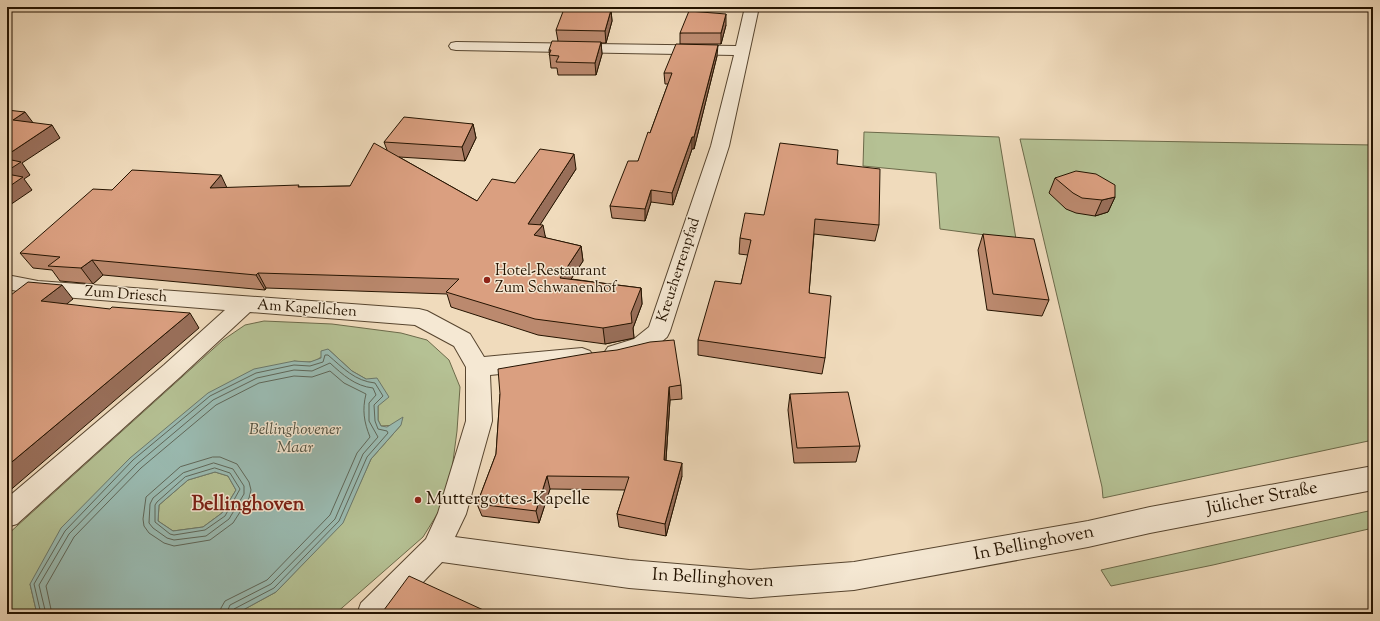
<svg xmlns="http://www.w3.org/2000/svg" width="1380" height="621" font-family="'Sorts Mill Goudy',serif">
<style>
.green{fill:#b5c194;stroke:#6c6a4a}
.water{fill:#9abbb2;stroke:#6b786b;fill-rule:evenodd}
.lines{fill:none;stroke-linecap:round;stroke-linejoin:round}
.shore{stroke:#5f6759;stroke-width:1}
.minor-casing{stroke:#57452f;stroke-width:2}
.minor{fill:#f5e8d3;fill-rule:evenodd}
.wall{fill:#bb896e;stroke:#241300}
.shaded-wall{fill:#996f5a;stroke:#241300}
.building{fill:#da9f80;stroke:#241300}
.poi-dot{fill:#8f2418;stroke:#f5e8d3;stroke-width:1.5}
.labels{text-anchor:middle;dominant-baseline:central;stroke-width:3;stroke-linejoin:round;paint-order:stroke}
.street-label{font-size:15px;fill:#241300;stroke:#f5e8d3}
.poi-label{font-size:15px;fill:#241300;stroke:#f5e8d3;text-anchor:start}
.water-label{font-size:16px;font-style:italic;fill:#4d4e3e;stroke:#f5e8d3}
.near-street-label{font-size:18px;fill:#241300;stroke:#f5e8d3}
.near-poi-label{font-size:18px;fill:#241300;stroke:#f5e8d3;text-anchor:start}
.near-quarter-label{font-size:20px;font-weight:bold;fill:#7a1f14;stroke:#f5e8d3}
</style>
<rect width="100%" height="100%" fill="#f0dbbc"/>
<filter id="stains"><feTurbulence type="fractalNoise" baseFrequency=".005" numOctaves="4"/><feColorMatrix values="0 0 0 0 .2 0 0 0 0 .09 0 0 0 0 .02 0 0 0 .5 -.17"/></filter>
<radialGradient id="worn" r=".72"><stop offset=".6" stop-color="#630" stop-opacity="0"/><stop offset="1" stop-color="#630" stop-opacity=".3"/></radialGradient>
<path class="green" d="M864,132L999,137L1016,239L940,229L936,173L863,166Z
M1020,139L1373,145V440L1103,498L1102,487Z
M264,321L332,324L401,333L427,340L449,360L460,387L457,431L452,469L441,508L423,537L335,614H229L243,610L276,592L342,523L371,459L401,425L381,426L378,420V406L366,379L352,371L328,349C317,364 310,363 294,361L30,584L37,614H7V535L223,340L245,325Z
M215,472L228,476L236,490L222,513L203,527L173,531L158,521L159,505L188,480Z
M1373,510V528L1213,565L1111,586L1101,570Z"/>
<path class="water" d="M328,349L352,371L366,379L377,378L389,397L378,406V420L381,426L387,427L403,417L401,425L371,459L343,523L276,592L243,610L229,614H37L30,584L61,528L130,458L208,393L254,369L294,361L310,362L321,358V351ZM215,472L228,476L236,490L222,513L203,527L173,531L158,521L159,505L188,480Z"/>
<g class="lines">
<path class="shore" d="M213,457H220L237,464L249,482L251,490L249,498L233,523L210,540L174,546L164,543L149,533L144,526L143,519L146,497L180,467Z
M214,463L233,469L244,486V494L229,519L206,536L174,540L167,538L153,528L149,523L150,504L153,498L183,473Z
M215,468L230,473L240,489L225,516L205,530L174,535L170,534L155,522V505L157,502L185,477Z
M41,614L34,584L65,531L133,460L210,396L256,373L294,365L310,366L323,362L325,355H328C343,368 355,381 375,383L383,396L374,405L375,421L378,429L387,431L388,433L367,457L339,521L274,588L234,609L231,614
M46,614L39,585L69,534L137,464L213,400L257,378L294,370L312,371L330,363C343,375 355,386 373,388L376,395L369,403V421L378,437L363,454L335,519L271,584L230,605L226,614
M52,614L46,586L74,537L141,468L216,405L259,383L294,376L312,377L330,371L344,383L366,394C362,410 364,422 370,437L357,453L330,515L267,580L225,601L221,608L220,614"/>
<defs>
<path id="minor" d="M745,7H759L729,146L670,331L667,337L650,352L616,362L608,359L604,353L608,347L634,339L649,327L711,146L734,55L456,50L451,49L449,46L451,43L456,42L736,46Z
M7,275L38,281L419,309L427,311L470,334L484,357L582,348L590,351L594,357L590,363L582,366L490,375L492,421L466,514L455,537L629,560L750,570L854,562L1088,521L1150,507L1373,466V490L1150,533L1088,547L854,590L750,598L629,588L442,562L393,614H357L361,603L426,539L438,513L466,421V367L454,346L415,325L250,312L180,377L17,524L7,527V498L164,365L225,310L38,295L7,289Z"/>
</defs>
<use href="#minor" class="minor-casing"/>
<use href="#minor" class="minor"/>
</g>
<path class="wall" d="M611,10L612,21L606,43H601L602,54L596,75H558L557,68H551L549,50L558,41L556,30Z
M726,25L721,44H680V33Z
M717,56L694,149H692L673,205L651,202L645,221L612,218L610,206L638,161L650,133L668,84H665L664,73Z
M473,124L476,138L465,161L399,157L477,201L515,183L576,169L540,224L546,238L581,246L583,261L571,279L641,288L642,304L633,328L634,338L605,344L538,335L451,307L447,294L266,288L265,290L103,275L93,284L60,281L52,270L33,268L20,253L112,190L350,186L387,150L384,142Z
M837,164L879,225L875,241L814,234L809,293L825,358L822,374L698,355V340L741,284L748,255L739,254L740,238L764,215Z
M1055,178L1115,197L1108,212L1095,216L1076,213L1066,209L1049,193Z
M983,234L1049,300L1042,316L987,310L978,250Z
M681,385L682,399L670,400L666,460L682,476L666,536L619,527L617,514L625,490L550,489L539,523L482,516L477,504L496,454L500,394Z
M790,394L860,446L856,462L794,463L788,410Z"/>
<path class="shaded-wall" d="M611,10L612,21L606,43L605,31Z
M726,14V25L721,44V33Z
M601,42L602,54L596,75L595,63Z
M718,45L717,56L694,149V137Z
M25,112L34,124L13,120Z
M473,124L476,138L465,161L462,147Z
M52,125L60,138L22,163L30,175L24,179L32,190L7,207V155Z
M692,137V149L673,205L672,193Z
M574,154L576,169L531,239L528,224Z
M221,175L228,190L210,188Z
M651,190V202L645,221V209Z
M1115,197L1108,212L1095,216L1102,200Z
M543,225L546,240L534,235Z
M581,246L583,261L562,293L560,278Z
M92,260L103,275L93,284L81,268Z
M258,273L266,288L265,290L256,275Z
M62,285L73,299L53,315L41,301Z
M641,288L642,304L633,328L634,338L605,344L603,328Z
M190,313L199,328L7,493V466Z
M669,387L670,400L665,473L664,460Z
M682,463V476L666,536L665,524Z
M547,476L550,489L539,523L536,511Z"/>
<path class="building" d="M564,9L611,10L605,31L556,30Z
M689,11L726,14L721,33H680Z
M552,41L601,42L595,63L556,62L559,56L549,55L551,50H549Z
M676,44L718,45L694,137H692L672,193L651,190L645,209L610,206L628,161H638L648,132L650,133L672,73H664Z
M7,110L25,112L13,120L52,125L7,155Z
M404,117L473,124L462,147L384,142Z
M374,143L477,201L492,179L515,183L540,149L574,154L528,224L543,225L534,235L581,246L560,278L641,288L631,313L632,323L603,328L535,319L446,292L459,279L258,273L256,275L92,260L81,268L48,266L60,257L20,253L93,189L112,190L132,170L221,175L210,188L299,185L298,187L350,186Z
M780,143L838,150L837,164L880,169L879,225L815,219L809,293L831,296L825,358L698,340L715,281L741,284L751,240L740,238L745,213L764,215Z
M7,159L21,162L7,171Z
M1076,171L1096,174L1115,185V197L1102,200L1082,198L1073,193L1055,178Z
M7,174L23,177L7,188Z
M983,234L1034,239L1049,300L993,294Z
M28,282L62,285L41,301L110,309L112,307L190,313L7,466V298Z
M674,340L681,385L669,387L664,460L682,463L665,524L617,514L629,477L547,476L536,511L477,504L496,454L500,394L498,369L591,353L617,350L650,342Z
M848,392L860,446L797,448L790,394Z
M409,576L492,614H381Z"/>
<g class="poi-dot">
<circle cx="487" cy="280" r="4"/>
<circle cx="418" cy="500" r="4"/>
</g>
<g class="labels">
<g class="street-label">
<text transform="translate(679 270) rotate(-72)">Kreuzherrenpfad</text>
<text transform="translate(126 295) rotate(4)">Zum Driesch</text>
<text transform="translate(307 309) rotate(4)">Am Kapellchen</text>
</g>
<g class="poi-label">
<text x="495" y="271">Hotel-Restaurant<tspan x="495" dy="17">Zum Schwanenhof</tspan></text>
</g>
<g class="water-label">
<text x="295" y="430">Bellinghovener<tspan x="295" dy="18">Maar</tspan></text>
</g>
<g class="near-street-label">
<text transform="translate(1262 499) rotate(-11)">Jülicher Straße</text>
<text transform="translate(1034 544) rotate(-11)">In Bellinghoven</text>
<text transform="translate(713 579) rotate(3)">In Bellinghoven</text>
</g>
<g class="near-poi-label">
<text x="426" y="500">Muttergottes-Kapelle</text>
</g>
<g class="near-quarter-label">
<text x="248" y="505">Bellinghoven</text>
</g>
</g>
<rect width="1380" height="621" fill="none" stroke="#f0dbbc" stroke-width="24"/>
<rect x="8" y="8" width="1364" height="605" fill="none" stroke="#241300" stroke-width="2"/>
<rect x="12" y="12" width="1356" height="597" fill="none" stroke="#241300"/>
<rect width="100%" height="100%" filter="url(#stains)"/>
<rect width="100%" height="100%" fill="url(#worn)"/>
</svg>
